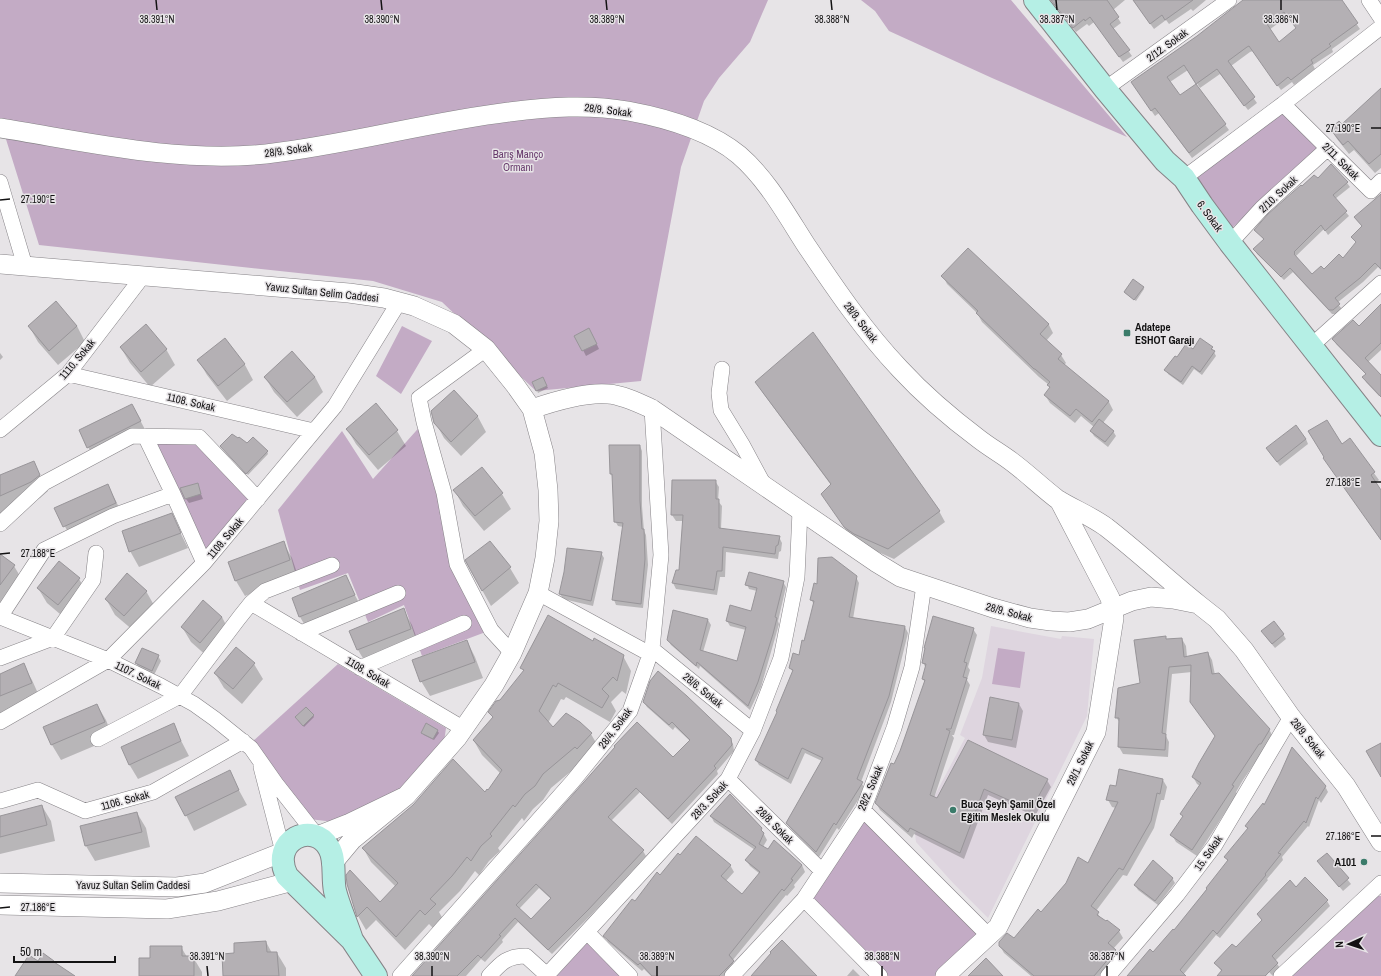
<svg xmlns="http://www.w3.org/2000/svg" width="1381" height="976" font-family="'Archivo Narrow',sans-serif">
<style>
.built{fill:#ded5df}
.green{fill:#c3abc5}
.shadow{fill:#0003;fill-rule:evenodd}
.building{fill:#b4b0b4;stroke:#989599;fill-rule:evenodd}
.lines{fill:none;stroke-linecap:round;stroke-linejoin:round}
.minor-casing{stroke:#868387;stroke-width:16}
.tertiary-casing{stroke:#868387;stroke-width:20}
.secondary-casing{stroke:#868387;stroke-width:24}
.minor{stroke:#fff;stroke-width:15}
.tertiary{stroke:#fff;stroke-width:19}
.secondary{stroke:#b5efe5;stroke-width:22}
.ticks{fill:none;stroke:#131213;stroke-width:1.5}
.poi-dot{fill:#3b7b6a;stroke:#e7e4e7;stroke-width:1.5}
.labels{text-anchor:middle;dominant-baseline:central;stroke-width:3;stroke-linejoin:round;paint-order:stroke}
.street-label{font-size:11px;fill:#131213;stroke:#e7e4e7}
.park-label{font-size:11px;fill:#67396c;stroke:#e7e4e7}
.poi-label{font-size:11px;font-weight:bold;fill:#131213;stroke:#e7e4e7;text-anchor:start}
.ticks-label{font-size:10px;text-anchor:middle;fill:#131213;stroke:#e7e4e7;stroke-width:3;stroke-linejoin:round;paint-order:stroke}
</style>
<rect width="100%" height="100%" fill="#e7e4e7"/>
<path class="built" d="M991,626L1061,639L1062,636L1094,639L1087,716L988,918L953,883L916,842L915,833L965,738L960,735L982,678Z"/>
<path class="green" d="M0,0H768L750,42L719,78L704,101L681,167L641,381L536,391L442,302L373,281L39,245L0,120Z
M861,0H1011L1127,137L992,78L889,31L875,11Z
M1280,110L1321,148L1232,228L1195,176Z
M402,326L432,341L401,394L376,376Z
M424,422L457,564L491,630L422,656L404,605L368,622L348,573L300,590L278,510L342,431L373,479Z
M145,436L199,437L258,499L204,563Z
M998,648L1025,652L1020,688L992,684Z
M338,664L446,728L443,749L403,791L343,823L309,819L252,742Z
M863,810L988,935L945,976H880L804,899Z
M1378,896H1381V976H1292Z
M587,932L626,976H548Z"/>
<path class="shadow" d="M1052,0H1125L1113,10L1121,23L1113,29L1132,56L1123,62L1094,22L1089,26L1087,24L1076,32Z
M1133,0H1206L1193,11L1191,9L1169,24L1166,20L1154,29Z
M1249,0H1340L1360,29L1332,49L1333,52L1313,65L1315,69L1294,85L1292,82L1281,90L1253,51L1250,52L1231,66L1257,103L1248,110L1220,74L1200,88L1188,70L1170,82L1179,96L1196,85L1229,130L1192,158L1159,113L1155,116L1135,87ZM1288,16L1297,29L1278,43L1269,30Z
M1381,89V168L1375,173L1354,150L1349,154L1337,139L1331,129L1342,126Z
M1317,179L1347,183L1350,187L1335,199L1349,216L1328,235L1324,229L1296,256L1312,276L1343,259L1357,244L1352,237L1363,227L1355,218L1381,195V270L1378,267L1363,282L1337,303L1342,309L1336,314H1332L1293,272L1284,280L1257,254L1254,249L1264,240L1256,230L1302,187Z
M968,250L1049,325L1053,333L1046,341L1061,355L1066,363L1064,365L1109,402L1113,410L1103,423L1113,431L1116,436L1108,447L1094,436L1091,431L1094,427L1081,416L1075,423L1050,403L1045,395L1050,389L1049,385L1039,377L982,322L977,313L947,284L943,276Z
M1143,287L1144,289L1136,301L1125,293Z
M56,303L77,326L85,342L58,365L38,342L29,326Z
M1381,306V350L1368,362L1381,376V395L1379,396L1366,382L1364,377L1367,375L1336,344L1334,339L1359,328Z
M592,334L599,349L586,356L576,336Z
M225,339L245,365L253,380L227,401L207,375L198,360Z
M121,348L166,349L175,365L150,387L130,363Z
M1212,348L1216,356L1202,375L1194,369L1183,385L1168,374L1166,370L1177,359Z
M0,353L3,357L0,360Z
M265,377H315L323,392L297,417L274,392Z
M544,380L548,388L538,393L533,382Z
M757,383L939,511L945,522L894,559L860,544L851,537L822,494L831,485L763,393Z
M454,391L478,417L486,432L461,456L444,438L435,422Z
M376,405L397,431L406,446L378,470L356,444L347,429Z
M140,420L149,437L97,462L88,447Z
M1306,439L1308,444L1280,466L1267,449Z
M238,440L267,451L268,454L248,475L223,448Z
M1350,440L1379,480L1375,483L1381,491V539L1341,446Z
M640,446L642,451V506L644,531L646,535L648,565L643,608L616,605L614,600L623,527L618,526L615,521L613,478L611,474Z
M33,462L48,491L40,498L0,515V476Z
M481,468L502,494L511,509L484,531L463,506L455,491Z
M715,481L719,487L718,501L722,506L721,529L779,537L782,543L781,551L779,552L778,559L726,552L725,577H720L717,595L676,589L673,583L680,572L683,521H676L672,515Z
M197,484L203,499L189,503L186,499Z
M107,485L116,501L124,519L73,542L56,509Z
M171,514L188,548L139,567L130,551Z
M283,542L292,558L298,576L245,596L236,581L229,562Z
M490,542L510,568L519,583L491,606L482,590Z
M601,553L604,558L593,606L563,599L560,594Z
M0,555L14,566L23,581L0,606Z
M345,577L363,610L309,632L300,617L293,598Z
M856,577L859,583L853,619L905,627L908,633L891,702L861,782L865,789L839,830L837,828L819,857L791,829L787,823L822,761L805,753L791,784L759,765L756,760L778,713L793,672L790,668L799,656L805,642L814,605L811,599Z
M79,579L88,594L67,620L47,603L38,588Z
M783,582L786,587L778,621L779,624L761,687L750,710L700,666L699,669L671,645L668,640L708,620L711,625L703,652L738,662L746,630L730,626L727,621L751,612L757,591L749,589L747,584Z
M146,591L155,607L134,631L115,615L106,599Z
M403,609L412,625L419,644L367,665L358,650L351,631Z
M222,617L230,633L209,658L191,642L182,627Z
M973,629L977,635L968,667L970,670L967,680L970,685L954,735H952L954,738L934,798L938,799L968,741L1047,780L1051,787L1035,816L988,795L964,859L914,834L912,838L880,810L876,803L895,765L925,683L923,679L926,668L923,663Z
M1283,634L1286,639L1275,648L1265,636Z
M1165,637L1167,640L1182,639L1186,646L1187,657L1208,653L1212,660L1215,675L1269,729L1273,737L1243,780L1236,792L1237,794L1197,856L1176,842L1172,835L1183,817L1182,814L1200,786L1197,784L1193,777L1216,737L1191,702L1192,672L1172,674L1166,736L1169,742L1168,757L1123,754L1119,747L1120,723L1116,717L1141,684Z
M467,641L475,657L483,678L430,696L421,681Z
M593,642L623,656L631,671L626,694L622,691L611,702L616,711L610,722L566,697L564,700L561,699L548,723L553,728L591,734L599,748L551,788L543,800L533,809L524,821L522,818L498,848L500,851L489,861L479,875L475,871L460,891L439,912L443,919L434,929L429,924L405,950L376,920L366,930L358,916L348,888L347,875L380,904L396,887L371,862L363,848L488,791L501,774L482,755L474,741L493,718L490,712L524,672L522,668Z
M236,648L254,664L263,679L242,704L224,688L215,673Z
M158,656L161,661L154,675L139,668L136,663Z
M23,665L32,680L40,698L0,715V675Z
M644,702L730,739L733,744L734,751L717,771L718,774L672,824L640,792L611,821L643,851L646,856L591,915L552,954L518,922L502,940L503,942L485,962L481,959L466,976H413L616,747L673,758L690,741L675,727L673,730L647,707ZM539,888L551,899L531,920L519,909Z
M1019,704L1023,711L1016,748L988,742L984,735Z
M97,705L106,720L113,738L61,760L52,745L45,727Z
M313,715L314,717L304,727L298,720Z
M173,725L189,756L138,779L129,764Z
M437,730L439,733L434,740L424,735L422,733Z
M229,772L247,805L194,831L177,797Z
M1163,780L1167,787L1164,800H1161L1154,828L1127,876L1123,875L1096,911L1102,920L1119,931L1123,938L1113,949L1119,958L1104,976H1031L1004,953L1000,946L1014,940L1088,865L1116,808L1112,807L1108,800L1116,787Z
M1325,786L1328,792L1321,803L1319,800L1309,827L1308,826L1282,857L1283,860L1267,879L1268,880L1220,938L1216,935L1183,975L1184,976H1128L1153,953L1174,931L1228,862L1226,858L1248,830L1246,826L1265,806Z
M42,806L51,821L55,841L0,854V817Z
M137,813L146,828L150,847L95,861L86,846L82,827Z
M711,816L761,829L767,840L763,847L802,865L805,872L794,885L795,887L787,896L786,895L732,961L737,968L729,976H651L644,969L642,971L608,942L605,936L660,877L730,865L734,872L726,881L742,895L760,874L750,866L746,860L755,850L714,822Z
M1327,854L1351,884L1343,891L1318,861Z
M1172,878L1175,883L1158,905L1138,890L1135,885Z
M1296,888L1327,901L1330,906L1275,961L1280,968L1273,976L1269,972L1266,976H1218L1222,972L1215,963L1236,948L1263,921L1258,915Z
M266,942L272,953H277L286,968V976H224L235,954Z
M181,947L187,957H193L202,972V976H140L151,959Z
M853,969L860,976H847Z"/>
<path class="building" d="M1051,0H1107L1119,17L1110,24L1130,50L1119,57L1090,17L1085,21L1084,19L1073,28Z
M1133,0H1193L1165,20L1162,15L1150,24Z
M1243,0H1342L1358,23L1329,44L1331,46L1311,60L1313,63L1291,80L1288,77L1277,86L1249,46L1247,47L1228,61L1255,97L1244,106L1217,69L1196,84L1184,65L1167,77L1180,95L1196,84L1226,124L1189,153L1155,108L1151,111L1131,82L1197,36ZM1284,12L1296,28L1279,42L1267,24Z
M1381,88V154L1369,164L1348,141L1343,145L1330,129L1339,121L1342,124Z
M1331,164L1348,182L1333,195L1347,211L1325,231L1321,225L1294,252L1295,253L1294,254L1312,274L1321,266L1324,269L1339,254L1343,258L1356,242L1351,237L1362,226L1354,217L1381,194V269L1375,263L1360,278L1335,298L1340,304L1333,310H1329L1290,268L1281,277L1253,249L1264,239L1254,230L1268,214L1301,185L1302,186L1314,175L1318,178Z
M968,248L1049,324L1040,334L1062,354L1058,359L1109,401L1092,422L1076,409L1070,416L1044,395L1050,387L1047,385L1050,382L1035,369H1034L976,313L978,311L941,276Z
M1133,279L1144,287L1134,300L1124,292Z
M56,301L77,326L49,351L28,326Z
M1381,304V343L1365,358L1381,375V397L1362,377L1366,374L1332,339L1353,320L1359,326Z
M146,324L167,349L141,372L120,347Z
M589,328L597,344L582,351L574,336Z
M813,332L940,511L888,549L854,534L844,527L821,494L831,484L755,382Z
M225,338L245,364L218,386L197,360Z
M1200,338L1213,347L1211,349L1215,351L1200,372L1192,366L1181,382L1164,370L1175,356L1177,357L1186,344L1193,349Z
M292,351L315,377L287,402L264,377Z
M543,377L547,386L536,391L532,382Z
M454,390L478,416L451,442L434,423L431,411Z
M376,403L398,430L369,455L346,429Z
M132,404L141,421L87,448L79,430Z
M1099,419L1114,431L1105,442L1090,431Z
M1327,420L1342,444L1350,438L1375,472L1371,475L1381,490V540L1323,458L1324,457L1308,431Z
M1296,425L1306,439L1277,462L1266,448Z
M232,434L238,438L239,437L247,443L253,437L268,451L246,474L220,446Z
M609,445H640V501L642,529H644L645,559L641,604L612,600L623,523L614,522L612,474H610Z
M34,461L40,475L31,482L0,496V475Z
M482,467L503,493L475,516L453,490Z
M672,480H716V499H719V528L780,536L778,545L776,546L775,554L723,547L722,571H717L714,590L672,583L676,570H679L683,515H671Z
M198,483L201,494L185,499L180,488Z
M108,484L116,503L63,527L54,508Z
M172,513L181,533L129,552L122,531Z
M284,541L290,560L235,581L228,562Z
M490,541L511,567L482,591L465,560Z
M567,548L602,552L591,601L559,594L564,572Z
M0,554L15,565L0,585Z
M832,557L857,576L849,617L905,626L903,639L889,696L857,779L863,782L836,825L834,823L816,852L786,823L823,758L802,748L788,779L755,760L777,712L776,711L793,670L789,668L793,653L799,655L802,640L804,641L814,601L810,600L814,583L817,584L818,558Z
M59,561L80,578L58,605L37,588Z
M749,572L784,581L775,617L777,618L773,634L758,682L748,706L697,662L696,666L667,640L673,610L708,619L700,650L737,661L746,627L726,621L730,605L751,611L757,588L745,585Z
M127,573L147,591L124,616L105,599Z
M346,575L355,595L299,617L292,598Z
M203,600L222,617L200,643L181,627Z
M404,608L411,629L357,650L349,631Z
M548,615L593,641L594,638L624,655L617,681L613,677L602,689L609,696L602,708L558,683L556,687L553,685L539,711L553,727L566,713L580,722L592,733L577,749L575,747L543,774L535,786L525,794L515,807L513,805L490,834L492,836L481,846L471,861L467,857L452,876L430,899L436,904L425,915L420,910L396,937L367,907L357,917L347,884L346,875L350,870L380,902L398,883L362,848L413,805L453,759L485,792L487,789L488,790L502,770L473,740L493,717L488,712L496,701L500,700L524,670L520,668Z
M933,616L974,628L964,662L967,663L963,677L967,678L951,729H946L950,731L930,795L937,798L968,740L1048,779L1031,810L984,789L960,853L910,828L908,832L875,803L891,763L894,764L900,751L925,680L922,679L926,664L922,663L925,648H924Z
M1274,621L1284,634L1272,644L1261,631Z
M1166,636V639L1182,638L1184,657L1208,652L1212,674L1219,673L1270,729L1261,744H1259L1240,773L1232,785L1234,786L1192,850L1170,835L1183,816L1180,814L1201,783L1192,777L1199,763L1215,736L1190,702L1191,665L1169,667L1162,733L1166,734L1165,750L1118,747L1119,718H1115L1118,688L1140,683L1134,640Z
M467,640L475,662L420,682L412,660Z
M236,647L255,663L233,689L214,673Z
M142,648L159,655L152,671L135,663Z
M24,663L32,683L0,696V674Z
M658,671L687,696L731,738L732,745L714,766L716,768L668,819L636,788L608,817L644,850L588,910L548,950L515,918L499,935L501,936L481,958L478,955L457,976H412L615,747L614,746L637,722L673,757L690,740L672,722L669,725L643,702L650,681ZM536,884L551,898L531,919L516,905Z
M990,697L1019,703L1012,740L983,735Z
M97,704L105,722L51,745L43,727Z
M306,707L314,715L303,726L295,717Z
M174,723L181,741L129,765L121,747Z
M426,723L438,730L433,739L421,733Z
M1381,743V777L1366,751Z
M1292,747L1326,786L1318,799L1316,797L1306,823L1304,821L1278,853L1281,854L1265,874L1266,875L1217,934L1213,930L1180,970L1186,976H1127L1150,949L1153,952L1173,929L1174,930L1207,889L1206,888L1228,860L1224,857L1248,828L1245,826L1263,803L1264,805L1280,774Z
M1119,769L1163,779L1160,794L1157,793L1151,821L1123,870L1119,868L1091,906L1099,912L1097,915L1106,921L1107,920L1120,930L1108,943L1116,950L1094,976H1034L999,946V942L1007,933L1014,938L1038,909L1041,912L1066,883L1078,857L1088,863L1118,802L1106,800L1110,785L1116,786Z
M230,770L239,790L185,816L175,797Z
M730,794L762,828L761,830L764,833L759,844L768,849L774,840L802,865L791,879L793,880L784,891L782,889L729,955L734,961L719,976H652L640,963L638,965L603,936L632,899L635,901L657,872L660,875L678,853L680,855L696,836L731,865L721,876L742,894L760,872L745,860L756,847L710,816Z
M42,805L47,825L0,837V816Z
M137,812L142,832L85,846L80,826Z
M1327,853L1349,878L1339,887L1317,861Z
M1153,860L1173,878L1155,901L1134,885Z
M1305,877L1328,900L1272,956L1278,963L1265,976H1217L1222,970L1214,963L1232,944L1236,947L1262,920L1257,914L1290,880L1296,887Z
M782,940L817,976H751L771,953L770,952Z
M266,941L267,952H277L279,976H223L222,954L234,953V943Z
M150,946H182V956H194V976H139V958H150Z
M43,953L54,961V962L75,976H15L29,955L38,961Z
M986,958L1003,976H968Z"/>
<g class="lines">
<defs>
<path id="minor" d="M1369,0L1381,18
M1381,27L1283,104L1371,191L1381,181
M1105,89L1229,0
M1184,178L1283,104
M0,182L25,266
M1230,243L1262,208L1328,148
M1310,347L1381,283
M486,349L419,398L424,422L444,493L457,564L491,630L512,653
M722,369L719,393L721,410L743,446L764,485
M68,374L314,431
M0,430L68,374L143,276
M173,494L204,563
M0,524L44,483L132,436L199,437L258,499
M538,593L650,654
M251,603L464,729
M0,617L108,660L161,686L194,704L215,719L251,748L277,785L317,836
M0,617L44,550L113,516L173,494L145,436
M301,633L398,593
M652,649L753,731
M0,658L53,638L93,580L96,553
M360,668L464,623
M0,722L108,660L204,563L335,406L399,302
M98,739L180,696L239,618L251,603L265,591L332,565
M261,767L283,852
M728,779L822,871
M0,801L38,790L85,811L153,792L243,741
M863,810L988,935
M804,899L880,976
M587,932L630,976
M547,975L728,779L753,731L781,658L797,577L800,511
M400,976L573,781L630,711L652,649L661,555L652,409
M489,976C501,963 507,956 526,956L548,976
M732,976L804,899L863,810L894,728L912,667L924,585
M1108,976L1177,895L1215,845L1291,717
M1281,976L1381,883"/>
<path id="tertiary" d="M0,128C88,142 176,163 266,154C347,145 427,122 509,112C549,107 588,104 628,111C666,118 709,130 739,155C767,179 786,214 806,245C835,288 864,331 900,369C923,394 951,418 979,439C988,446 998,452 1008,459C1025,471 1040,486 1057,499C1073,509 1091,516 1106,527C1137,551 1167,579 1198,604
M0,264L349,293L384,298L414,306L454,324L486,349L515,385L532,409L544,453L548,490L549,521L545,558L538,593L512,653L494,685L457,738L406,796
M532,409C555,401 584,392 608,394C623,395 639,403 652,409L877,563L900,577L993,608L1030,618L1051,621L1069,622L1088,619L1132,601L1151,597L1173,599L1198,604L1217,619L1244,650L1291,717L1346,786L1381,842
M317,836L350,823L406,796L352,840L332,864
M0,883L177,887L205,883L283,852
M0,905L167,909L218,901L293,881
M945,976L998,927L1096,732L1114,618L1110,598L1059,500"/>
<path id="secondary" d="M1035,0L1105,89L1165,161L1184,178L1202,205L1230,243L1381,435
M352,940C347,924 339,907 335,891C332,878 336,859 329,848C314,820 269,840 287,876L352,940L376,976"/>
</defs>
<use href="#minor" class="minor-casing"/>
<use href="#tertiary" class="tertiary-casing"/>
<use href="#secondary" class="secondary-casing"/>
<use href="#minor" class="minor"/>
<use href="#tertiary" class="tertiary"/>
<use href="#secondary" class="secondary"/>
</g>
<path class="ticks" d="M156,0L157,10M381,0L382,10M606,0L607,10M831,0L832,10M1056,0L1057,10M1281,0V10M1371,128H1381M0,200L10,199M1371,482H1381M0,554L10,553M1371,836H1381M0,908L10,907M207,966L208,976M432,966V976M657,966V976M882,966V976M1107,966V976"/>
<g class="poi-dot">
<rect x="1123" y="329" width="8" height="8" rx="2"/>
<circle cx="953" cy="810" r="4"/>
<circle cx="1364" cy="862" r="4"/>
</g>
<g class="labels">
<g class="street-label">
<text transform="translate(1167 45) rotate(-36)">2/12. Sokak</text>
<text transform="translate(608 110) rotate(7)">28/9. Sokak</text>
<text transform="translate(288 150) rotate(-8)">28/9. Sokak</text>
<text transform="translate(1341 161) rotate(45)">2/11. Sokak</text>
<text transform="translate(1278 194) rotate(-43)">2/10. Sokak</text>
<text transform="translate(1210 216) rotate(54)">6. Sokak</text>
<text transform="translate(322 292) rotate(6)">Yavuz Sultan Selim Caddesi</text>
<text transform="translate(861 322) rotate(52)">28/9. Sokak</text>
<text transform="translate(77 359) rotate(-50)">1110. Sokak</text>
<text transform="translate(191 402) rotate(13)">1108. Sokak</text>
<text transform="translate(225 538) rotate(-50)">1109. Sokak</text>
<text transform="translate(1009 612) rotate(15)">28/9. Sokak</text>
<text transform="translate(368 672) rotate(31)">1108. Sokak</text>
<text transform="translate(138 675) rotate(26)">1107. Sokak</text>
<text transform="translate(703 690) rotate(39)">28/6. Sokak</text>
<text transform="translate(615 728) rotate(-53)">28/4. Sokak</text>
<text transform="translate(1308 738) rotate(51)">28/9. Sokak</text>
<text transform="translate(1080 763) rotate(-64)">28/1. Sokak</text>
<text transform="translate(870 788) rotate(-67)">28/2. Sokak</text>
<text transform="translate(125 800) rotate(-15)">1106. Sokak</text>
<text transform="translate(709 800) rotate(-47)">28/3. Sokak</text>
<text transform="translate(775 825) rotate(45)">28/8. Sokak</text>
<text transform="translate(1208 853) rotate(-55)">15. Sokak</text>
<text x="133" y="885">Yavuz Sultan Selim Caddesi</text>
</g>
<g class="park-label">
<text x="518" y="154">Barış Manço<tspan x="518" dy="13">Ormanı</tspan></text>
</g>
<g class="poi-label">
<text x="1135" y="327">Adatepe<tspan x="1135" dy="13">ESHOT Garajı</tspan></text>
<text x="961" y="804">Buca Şeyh Şamil Özel<tspan x="961" dy="13">Eğitim Meslek Okulu</tspan></text>
<text x="1356" y="862" text-anchor="end">A101</text>
</g>
</g>
<g class="ticks-label">
<text x="157" y="23">38.391°N</text>
<text x="382" y="23">38.390°N</text>
<text x="607" y="23">38.389°N</text>
<text x="832" y="23">38.388°N</text>
<text x="1057" y="23">38.387°N</text>
<text x="1281" y="23">38.386°N</text>
<text x="1343" y="132">27.190°E</text>
<text x="38" y="203">27.190°E</text>
<text x="1343" y="486">27.188°E</text>
<text x="38" y="557">27.188°E</text>
<text x="1343" y="840">27.186°E</text>
<text x="38" y="911">27.186°E</text>
<text x="207" y="960">38.391°N</text>
<text x="432" y="960">38.390°N</text>
<text x="657" y="960">38.389°N</text>
<text x="882" y="960">38.388°N</text>
<text x="1107" y="960">38.387°N</text>
</g>
<g transform="translate(1349 944) rotate(267)" stroke="#e7e4e7" stroke-width="3" paint-order="stroke">
<path d="M0-3L7 15L0 10L-7 15Z" fill="#131213"/>
<text y="-6" font-size="11" font-weight="bold" text-anchor="middle" fill="#131213">N</text>
</g>
<path d="M14 956v6h101v-6" fill="none" stroke="#131213" stroke-width="2"/>
<text x="20" y="956" font-size="12" fill="#131213" stroke="#e7e4e7" stroke-width="3" paint-order="stroke">50 m</text>
</svg>
